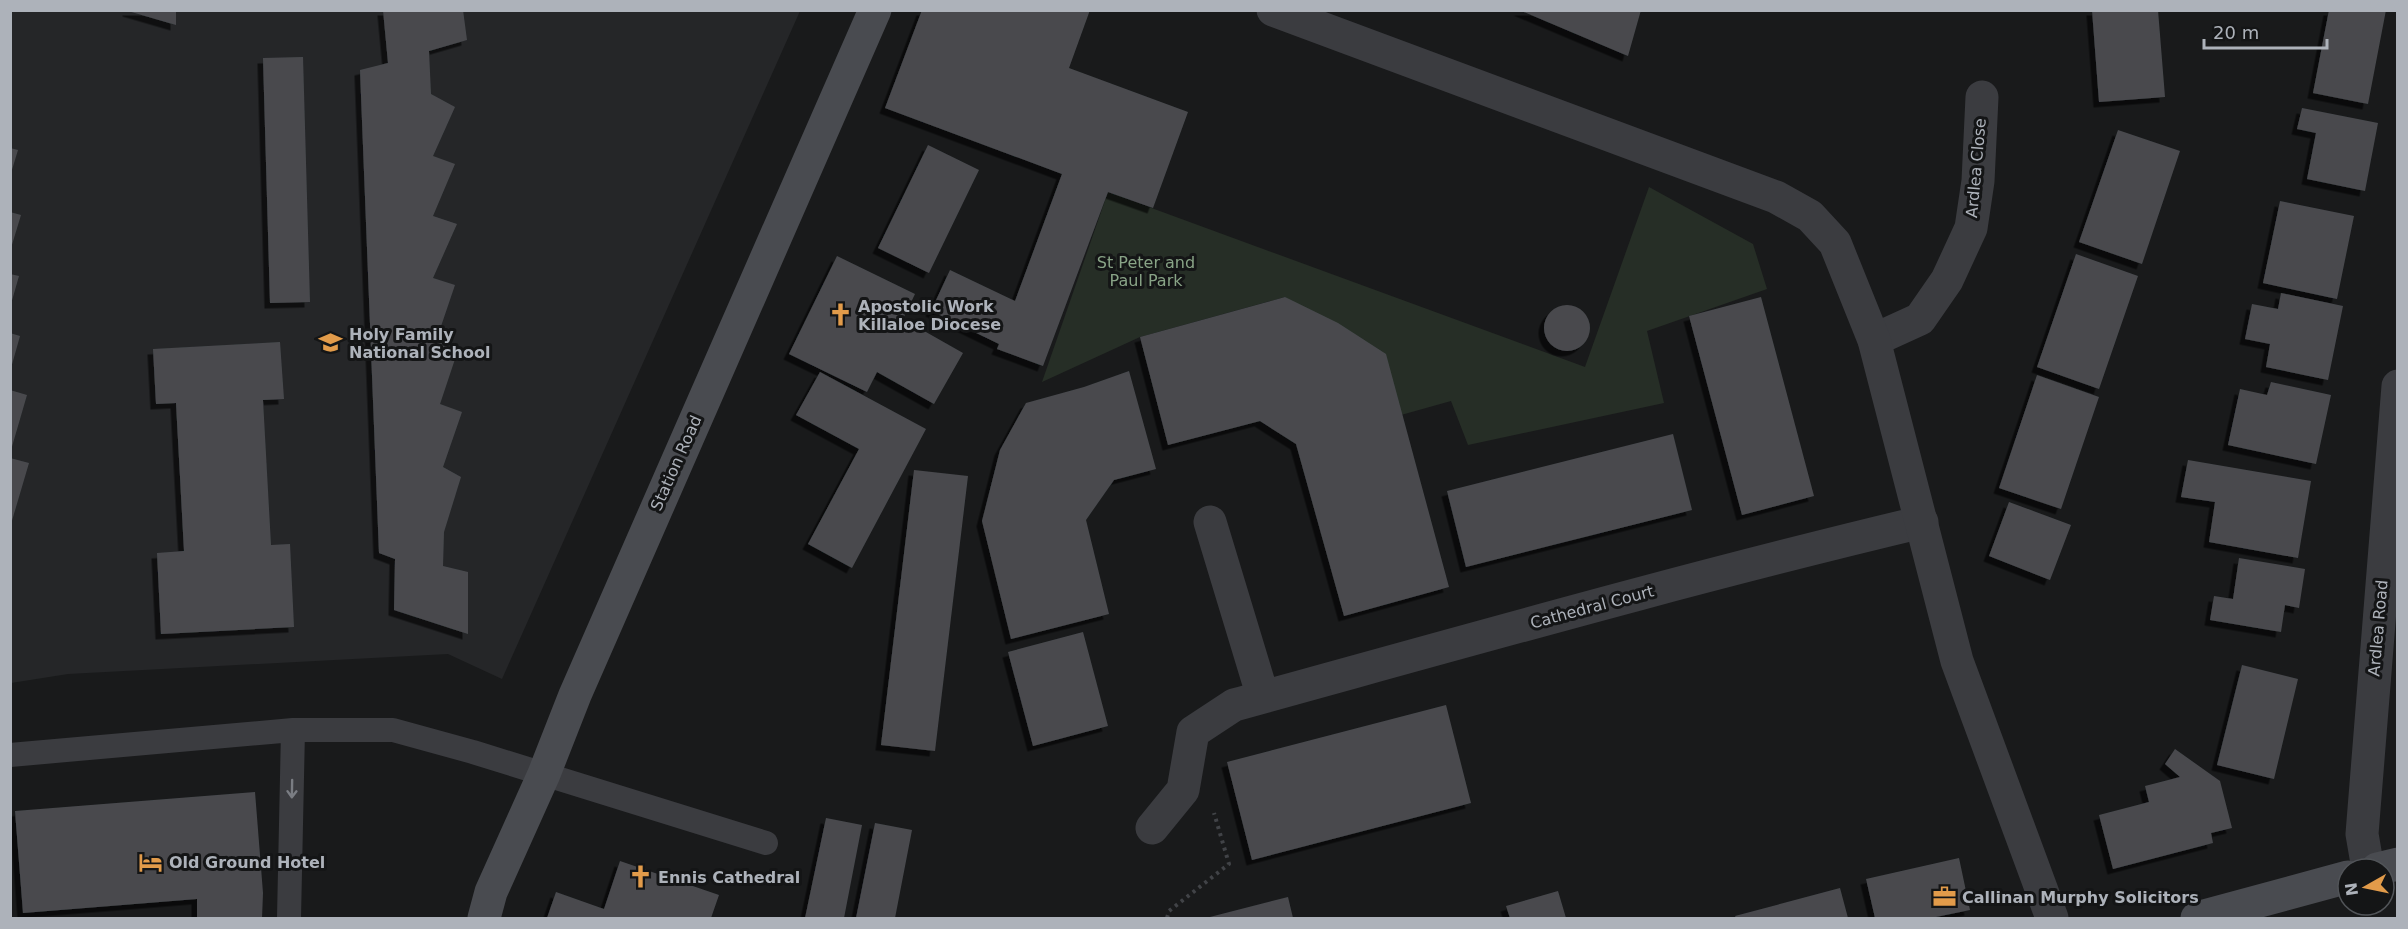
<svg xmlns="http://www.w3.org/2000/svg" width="2408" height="929" font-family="'DejaVu Sans',sans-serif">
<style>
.built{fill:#252628}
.green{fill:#262e26}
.building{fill:#484a4e;filter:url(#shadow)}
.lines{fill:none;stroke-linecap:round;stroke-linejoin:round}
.path{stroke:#414347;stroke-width:4;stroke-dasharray:3 4.5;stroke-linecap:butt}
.service{stroke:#3b3c40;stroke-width:24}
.minor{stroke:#3b3c40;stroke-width:33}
.tertiary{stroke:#3b3c40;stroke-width:33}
.secondary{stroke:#494b50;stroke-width:33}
.oneway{stroke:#7a7d83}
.labels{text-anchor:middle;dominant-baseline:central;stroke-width:6;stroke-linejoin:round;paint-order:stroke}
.street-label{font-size:16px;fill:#adb2ba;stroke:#141516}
.park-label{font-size:16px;fill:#88a386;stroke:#141516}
.poi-label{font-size:16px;font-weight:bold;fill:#adb2ba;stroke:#141516;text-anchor:start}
</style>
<defs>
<filter id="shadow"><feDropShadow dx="-5.5" dy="5.5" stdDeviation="0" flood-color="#0009"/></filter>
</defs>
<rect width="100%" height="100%" fill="#191a1b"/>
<path class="built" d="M11,11H800L502,679L448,654L68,674L11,683Z"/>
<path class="green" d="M1649,187L1753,244L1767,289L1647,331L1664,403L1468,445L1451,401L1401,415L1285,297L1140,337L1042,382L1108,192L1585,367Z"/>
<path class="building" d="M128,10H176V25L128,11Z
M383,10H463L467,40L429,51L431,94L455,107L433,156L455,164L433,216L457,224L433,278L455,285L436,341L458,350L440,404L462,412L443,467L461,477L444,532L443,566L468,572V634L394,610L395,559L379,553L360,70L388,63Z
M922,10H1090L1069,68L1188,112L1153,208L1108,192L1043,366L997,349L999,344L931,311L950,270L1015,301L1062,174L885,108Z
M1519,10H1641L1628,56Z
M2092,10H2158L2165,97L2099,102Z
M2329,10H2386L2368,104L2313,93Z
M303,57L310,302L270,303L263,58Z
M2302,108L2378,123L2365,191L2307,179L2316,133L2297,129Z
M2118,130L2180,151L2142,264L2079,242Z
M928,145L979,170L929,273L878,248Z
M10,148L18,150L11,173L10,172Z
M2280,201L2354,216L2337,299L2263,283Z
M10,212L21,215L11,248H10Z
M2076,254L2138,276L2099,389L2037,367Z
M837,256L915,294L903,319L963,353L934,404L877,372L867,392L789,354Z
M10,274L19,276L11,304H10Z
M2281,293L2343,306L2328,380L2266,367L2270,344L2245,339L2252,304L2278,309Z
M1285,297L1338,323L1386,354L1449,587L1344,616L1296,444L1260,421L1168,445L1140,337Z
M1761,297L1814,496L1742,515L1689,316Z
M1544 328a23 23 0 1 1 46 0a23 23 0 1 1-46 0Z
M10,333L20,336L11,368H10Z
M280,342L284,399L263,400L271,545L290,544L294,627L161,634L157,553L184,551L176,403L156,404L153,349Z
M1129,371L1156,469L1114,480L1086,520L1109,614L1011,639L982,521L1000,450L1026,403L1084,387Z
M820,372L926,429L852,568L808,544L859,449L796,415Z
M2037,375L2099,397L2061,509L1999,488Z
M2271,382L2331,395L2316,464L2228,445L2240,389L2267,395Z
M10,390L27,395L11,450H10Z
M1673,434L1692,510L1466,567L1447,491Z
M10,458L29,463L11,524H10Z
M2188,460L2311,481L2298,558L2209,542L2215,502L2181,497Z
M914,470L968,476L935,751L881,745Z
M2009,502L2071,525L2050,580L1989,556Z
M2239,558L2305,569L2299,608L2285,605L2281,632L2210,620L2214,596L2233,599Z
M1083,632L1108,726L1033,746L1008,652Z
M2242,665L2298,679L2274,779L2217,765Z
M1446,705L1471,803L1252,860L1227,762Z
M2175,749L2220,781L2232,828L2211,833L2213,843L2113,869L2099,815L2149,802L2145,786L2180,777L2165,764Z
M255,792L263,893L262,918H197V899L23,913L15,811Z
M826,818L862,825L844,918H805Z
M875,823L912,830L895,918H856Z
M1959,858L1970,910L1931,918H1875L1866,879Z
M620,861L719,895L711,918H547L556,892L604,909Z
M1840,888L1848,918H1736L1735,916Z
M1558,891L1566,918H1510L1506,906Z
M1288,897L1293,918H1206Z"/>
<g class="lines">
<path class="path" d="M1167,918L1169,911L1229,864L1214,813"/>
<path class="service" d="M10,755L293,730H393L473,752L766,843
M289,918L293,730"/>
<path class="minor" d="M1874,340L1920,319L1947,280L1971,228L1978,181L1982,97
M1210,522L1263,697
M1152,828L1183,790L1193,732L1234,705C1463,642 1691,577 1922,522
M2368,869L2362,834L2398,386"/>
<path class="tertiary" d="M1273,10L1776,197L1810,216L1835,243L1874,340L1957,661L2052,918"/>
<path class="secondary" d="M2377,869L2398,864
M484,918L491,892L544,774L575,695L875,10
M2197,918L2348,877"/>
</g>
<defs><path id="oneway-shaft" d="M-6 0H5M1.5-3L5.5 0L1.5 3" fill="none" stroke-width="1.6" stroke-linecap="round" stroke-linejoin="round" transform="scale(1.5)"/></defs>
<use class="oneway" href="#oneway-shaft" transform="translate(292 789) rotate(91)"/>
<defs>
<symbol id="church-bare" viewBox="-9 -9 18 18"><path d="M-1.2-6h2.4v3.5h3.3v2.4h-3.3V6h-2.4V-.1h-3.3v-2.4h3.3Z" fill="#e29b4a" stroke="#141516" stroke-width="2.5" paint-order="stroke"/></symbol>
<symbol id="school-bare" viewBox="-9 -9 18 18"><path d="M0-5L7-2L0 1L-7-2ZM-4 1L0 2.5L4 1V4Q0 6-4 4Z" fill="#e29b4a" stroke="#141516" stroke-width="2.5" paint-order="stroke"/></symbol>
<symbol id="hotel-bare" viewBox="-9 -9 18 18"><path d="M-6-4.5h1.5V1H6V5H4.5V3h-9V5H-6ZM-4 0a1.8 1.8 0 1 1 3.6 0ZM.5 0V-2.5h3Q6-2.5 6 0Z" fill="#e29b4a" stroke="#141516" stroke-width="2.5" paint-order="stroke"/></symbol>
<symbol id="office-bare" viewBox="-9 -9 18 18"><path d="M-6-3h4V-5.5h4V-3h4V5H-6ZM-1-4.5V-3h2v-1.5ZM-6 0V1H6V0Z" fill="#e29b4a" stroke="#141516" stroke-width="2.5" paint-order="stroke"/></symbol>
</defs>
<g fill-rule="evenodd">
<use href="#church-bare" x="824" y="298" width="33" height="33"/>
<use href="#school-bare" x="314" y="326" width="33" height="33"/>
<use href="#hotel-bare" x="134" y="846" width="33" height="33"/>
<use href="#church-bare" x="624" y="860" width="33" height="33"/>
<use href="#office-bare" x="1928" y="880" width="33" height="33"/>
</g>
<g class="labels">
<g class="street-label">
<text transform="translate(1976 168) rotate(-85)">Ardlea Close</text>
<text transform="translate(676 463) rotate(-66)">Station Road</text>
<text transform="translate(1592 607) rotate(-15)">Cathedral Court</text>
<text transform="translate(2378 628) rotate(-85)">Ardlea Road</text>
</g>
<g class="park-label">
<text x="1146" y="262">St Peter and<tspan x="1146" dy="18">Paul Park</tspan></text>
</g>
<g class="poi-label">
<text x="858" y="306">Apostolic Work<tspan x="858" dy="18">Killaloe Diocese</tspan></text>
<text x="349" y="334">Holy Family<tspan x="349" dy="18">National School</tspan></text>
<text x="169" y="862">Old Ground Hotel</text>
<text x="658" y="877">Ennis Cathedral</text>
<text x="1962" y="897">Callinan Murphy Solicitors</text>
</g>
</g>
<rect width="2408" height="929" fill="none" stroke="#adb2ba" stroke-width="24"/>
<g transform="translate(2366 887) rotate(261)"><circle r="28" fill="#141516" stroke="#515458" stroke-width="1.5"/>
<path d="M0-4.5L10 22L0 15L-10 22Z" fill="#e29b4a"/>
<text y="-9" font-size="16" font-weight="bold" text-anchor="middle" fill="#adb2ba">N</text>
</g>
<path d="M2204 39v9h123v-9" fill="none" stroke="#adb2ba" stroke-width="3"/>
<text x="2213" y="39" font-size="18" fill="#adb2ba" stroke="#141516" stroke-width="4.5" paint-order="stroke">20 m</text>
</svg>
